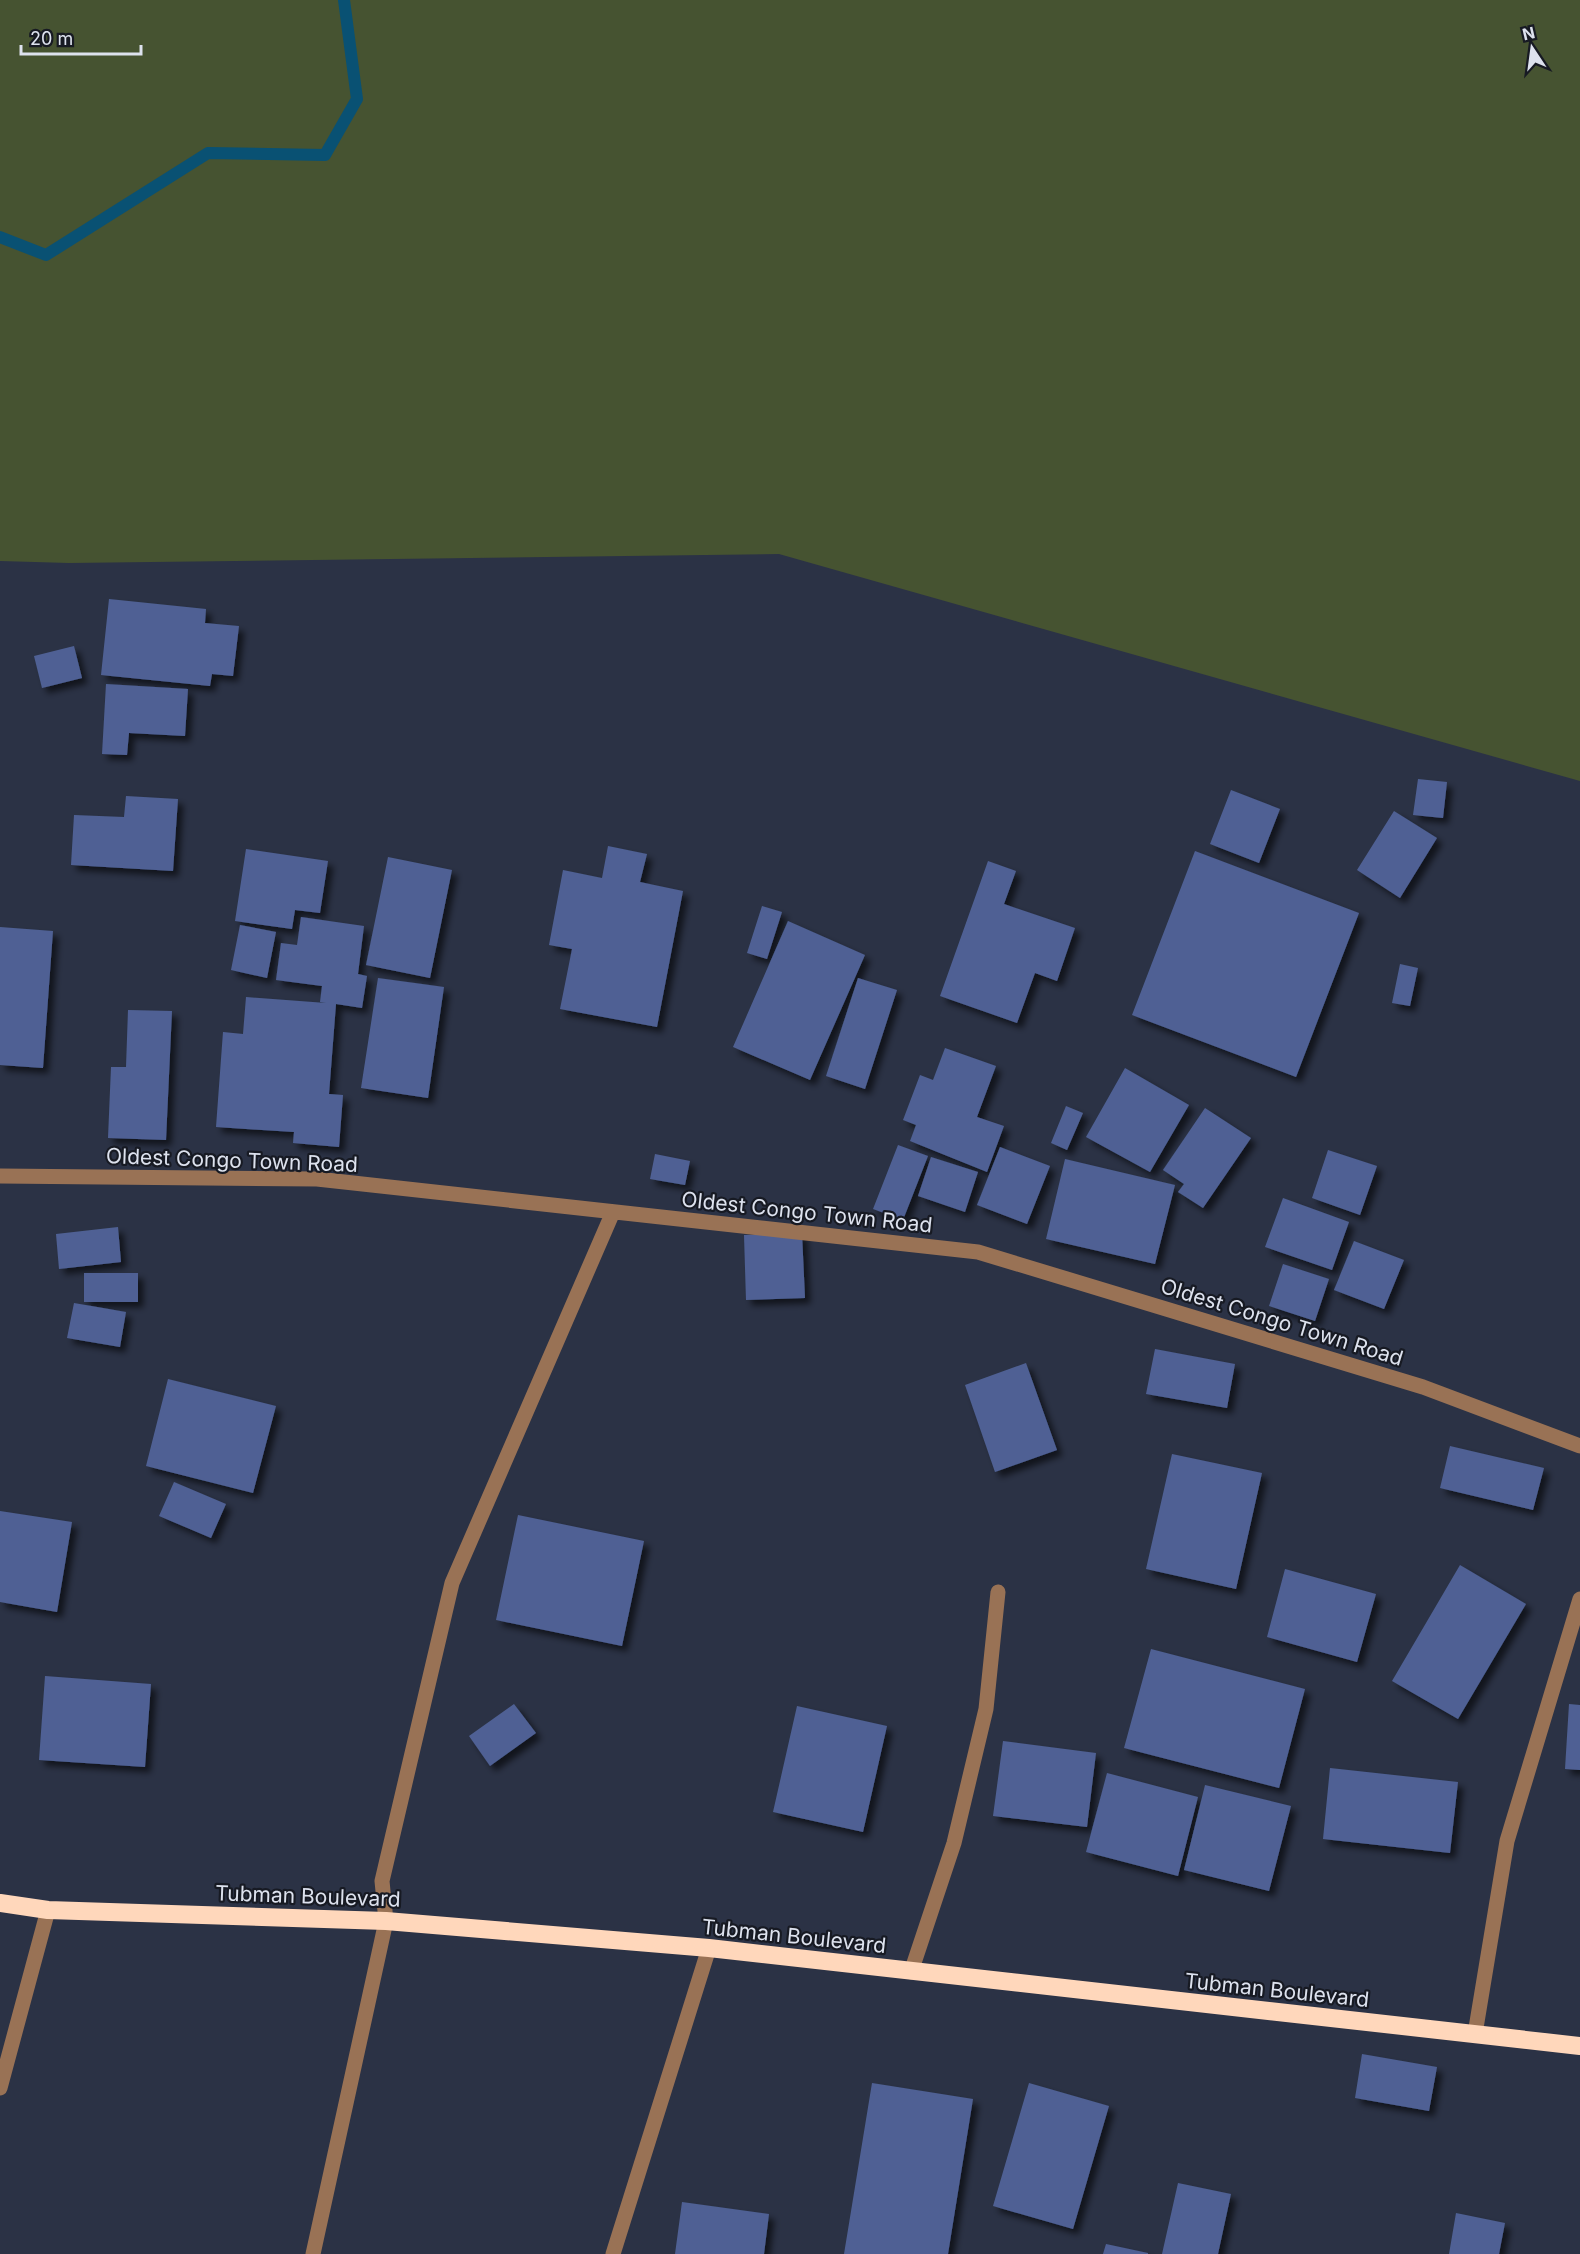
<svg xmlns="http://www.w3.org/2000/svg" width="1580" height="2254" font-family="Inter,sans-serif">
<style>
.green{fill:#465331}
.lines{fill:none;stroke-linecap:round;stroke-linejoin:round}
.stream{stroke:#095173;stroke-width:12}
.building{fill:#4f6194;filter:url(#shadow)}
.minor{stroke:#997255;stroke-width:15}
.highway{stroke:#ffd7bb;stroke-width:18}
.labels{text-anchor:middle;dominant-baseline:central;stroke-width:4.5;stroke-linejoin:round;paint-order:stroke}
.street-label{font-size:21px;fill:#dde2ee;stroke:#171a23}
</style>
<defs>
<filter id="shadow"><feDropShadow dx="5.5" dy="5.5" stdDeviation="3" flood-color="#0009"/></filter>
</defs>
<rect width="100%" height="100%" fill="#2b3245"/>
<path class="green" d="M0,0H1580V781L779,554L69,563L0,561Z"/>
<g class="lines">
<path class="stream" d="M0,237L46,255L208,153L325,155L357,99L344,0"/>
</g>
<path class="building" d="M109,599L206,609L205,623L239,626L233,676L212,674L210,686L101,675Z
M74,646L82,678L42,688L34,656Z
M106,684L188,689L185,736L129,733L127,755L102,754Z
M1418,779L1447,782L1443,818L1413,815Z
M1231,790L1280,809L1259,863L1210,844Z
M126,796L178,799L173,871L71,865L74,815L124,817Z
M1394,811L1437,838L1400,898L1357,870Z
M608,846L647,854L640,882L683,891L657,1027L560,1009L572,949L549,945L563,870L602,878Z
M246,849L328,861L320,913L295,910L292,929L235,921Z
M1195,851L1359,913L1296,1077L1132,1015Z
M388,857L452,870L430,978L366,965Z
M988,861L1016,871L1004,904L1075,928L1057,981L1035,973L1017,1023L940,996Z
M762,906L782,912L767,959L747,953Z
M301,917L364,926L358,974L367,976L362,1008L336,1004L329,1094L343,1095L339,1147L293,1143L294,1132L216,1127L223,1032L243,1034L246,997L326,1003L320,1002L322,986L276,980L281,943L297,945Z
M788,921L865,955L810,1080L733,1047Z
M240,925L276,932L267,978L231,970Z
M0,927L53,931L43,1068L0,1065Z
M1400,964L1418,968L1410,1006L1392,1003Z
M378,978L444,987L428,1098L361,1088Z
M858,978L897,990L865,1089L826,1076Z
M128,1010L172,1011L166,1140L108,1138L111,1067H126Z
M945,1048L996,1066L977,1117L1004,1126L987,1172L910,1141L916,1125L903,1120L920,1075L933,1080Z
M1125,1068L1189,1105L1150,1172L1086,1137Z
M1066,1106L1083,1113L1067,1150L1051,1143Z
M1205,1108L1251,1138L1203,1208L1178,1192L1184,1184L1163,1170Z
M898,1145L928,1156L903,1220L873,1209Z
M1000,1147L1050,1166L1027,1224L977,1205Z
M1328,1150L1377,1166L1360,1215L1312,1198Z
M655,1154L690,1161L685,1185L650,1179Z
M931,1157L978,1172L965,1212L918,1196Z
M1065,1159L1175,1185L1155,1264L1046,1239Z
M1283,1198L1349,1222L1332,1270L1265,1247Z
M118,1227L121,1262L59,1269L56,1234Z
M802,1233L805,1298L746,1300L744,1235Z
M1354,1241L1404,1260L1384,1309L1334,1290Z
M1283,1264L1329,1279L1315,1321L1269,1306Z
M84,1273H138V1302H84Z
M74,1303L126,1312L120,1347L67,1338Z
M1155,1349L1235,1364L1227,1408L1146,1394Z
M1026,1363L1057,1450L995,1472L965,1385Z
M168,1379L276,1406L253,1493L146,1466Z
M1450,1446L1544,1468L1533,1510L1440,1488Z
M1172,1454L1262,1473L1236,1589L1146,1569Z
M174,1482L226,1504L211,1538L159,1516Z
M0,1511L72,1522L57,1612L0,1602Z
M518,1515L644,1541L622,1646L496,1620Z
M1460,1565L1526,1604L1458,1719L1392,1681Z
M1285,1569L1376,1594L1357,1662L1267,1637Z
M1151,1649L1305,1689L1279,1788L1124,1748Z
M45,1676L151,1684L145,1767L39,1760Z
M514,1704L536,1733L490,1766L469,1736Z
M1569,1704L1580,1705V1770L1565,1769Z
M797,1706L887,1726L863,1832L773,1812Z
M1003,1741L1096,1753L1087,1827L993,1816Z
M1330,1768L1458,1782L1450,1853L1323,1839Z
M1107,1773L1198,1797L1178,1876L1086,1852Z
M1205,1785L1291,1806L1269,1891L1184,1870Z
M1362,2054L1437,2067L1429,2111L1355,2098Z
M872,2083L973,2099L948,2254H844Z
M1029,2083L1109,2106L1073,2229L993,2206Z
M1178,2183L1231,2194L1218,2254H1162Z
M682,2202L769,2214L764,2254H675Z
M1456,2213L1505,2223L1499,2254H1449Z
M1106,2244L1148,2253V2254H1103Z"/>
<g class="lines">
<path class="minor" d="M0,1176L317,1179L978,1252L1423,1387L1580,1446
M911,1972L954,1843L986,1709L998,1592
M1475,2034L1507,1841L1580,1599
M0,2088L48,1910
M313,2254L386,1921L382,1881L452,1583L613,1212
M613,2254L709,1948"/>
<path class="highway" d="M0,1903L48,1910L386,1921L709,1948L1580,2046"/>
</g>
<g class="labels">
<g class="street-label">
<text transform="translate(232 1160) rotate(2)">Oldest Congo Town Road</text>
<text transform="translate(807 1212) rotate(6)">Oldest Congo Town Road</text>
<text transform="translate(1282 1322) rotate(17)">Oldest Congo Town Road</text>
<text transform="translate(308 1896) rotate(2)">Tubman Boulevard</text>
<text transform="translate(794 1936) rotate(6)">Tubman Boulevard</text>
<text transform="translate(1277 1990) rotate(6)">Tubman Boulevard</text>
</g>
</g>
<g transform="translate(1532 48) rotate(347)" stroke="#171a23" stroke-width="4.5" paint-order="stroke">
<path d="M0-4.5L10 22L0 15L-10 22Z" fill="#dde2ee"/>
<text y="-9" font-size="16" font-weight="bold" text-anchor="middle" fill="#dde2ee">N</text>
</g>
<path d="M21 45v9h120v-9" fill="none" stroke="#dde2ee" stroke-width="3"/>
<text x="30" y="45" font-size="18" fill="#dde2ee" stroke="#171a23" stroke-width="4.5" paint-order="stroke">20 m</text>
</svg>
